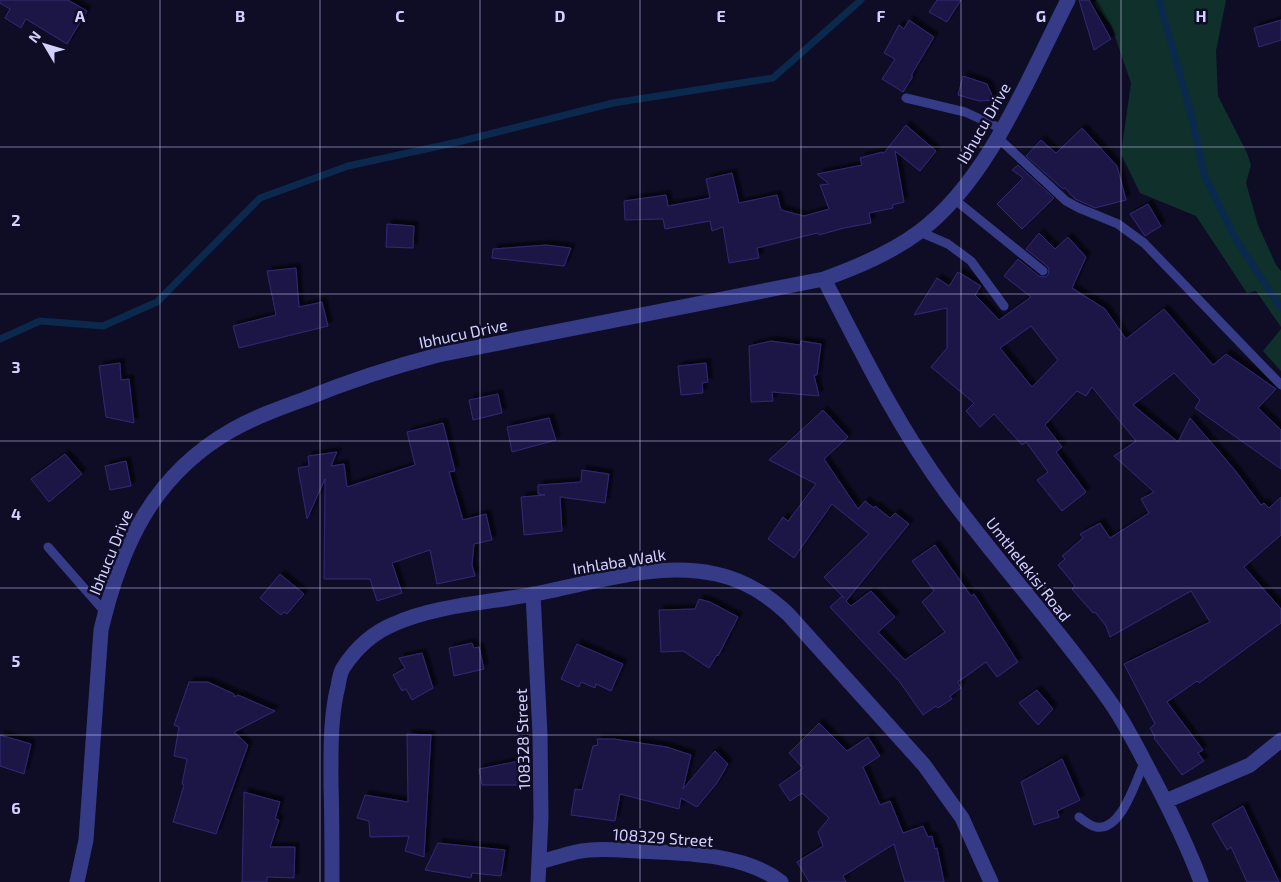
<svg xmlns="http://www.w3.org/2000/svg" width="1281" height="882" font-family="'Exo 2',sans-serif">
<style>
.green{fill:#10302c}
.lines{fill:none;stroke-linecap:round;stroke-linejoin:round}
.stream{stroke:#0b294c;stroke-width:7}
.building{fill:#1e1947;stroke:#312975;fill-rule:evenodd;filter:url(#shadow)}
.lane{stroke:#363b87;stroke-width:9}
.street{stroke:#363b87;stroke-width:15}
.grid{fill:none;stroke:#d3d2ff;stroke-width:1;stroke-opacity:0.55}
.labels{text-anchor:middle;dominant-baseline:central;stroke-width:5;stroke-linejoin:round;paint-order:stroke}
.street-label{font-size:16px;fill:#d3d2ff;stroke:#0f0d26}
.grid-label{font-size:16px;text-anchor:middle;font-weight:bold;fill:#d3d2ff;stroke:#0f0d26;stroke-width:5;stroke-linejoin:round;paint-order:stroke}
</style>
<defs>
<filter id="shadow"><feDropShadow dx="4.5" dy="-4.5" stdDeviation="1" flood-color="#0009"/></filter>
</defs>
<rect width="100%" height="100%" fill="#0f0d26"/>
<path class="green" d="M1096,0H1226L1216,51L1218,96L1247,153L1251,165L1246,183L1258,225L1276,265L1281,271V327L1256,291L1247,293L1196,216L1140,193L1121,154L1131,83L1111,25L1094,4Z
M1281,329V371L1263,351Z"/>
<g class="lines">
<path class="stream" d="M1159,0L1192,118L1204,174L1235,238L1281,308
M0,339L40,321L103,326L157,302L260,198L348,166L458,142L613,103L773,78L861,0"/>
</g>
<path class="building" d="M0,0H68L87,11L67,44L26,19L21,28L5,18L10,9L0,3Z
M937,0H961L947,22L929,12Z
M1079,0H1089L1111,39L1094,50Z
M909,20L934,37L912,74V78L903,92L882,79L895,59L884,53L899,25L904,29Z
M1281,20V40L1259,47L1254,28Z
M963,76L987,84L994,100L979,101L958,95Z
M906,125L936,151L920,171L895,151L904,202L892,205L893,208L869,213L871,223L844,228L819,235L818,233L805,236L757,248L759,258L729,263L723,227L712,231L710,221L665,229L663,219L625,220L624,201L666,195L668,206L710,198L706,179L732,173L739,203L777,195L781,210L804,216L829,209L820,185L829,184L817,174L862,165L860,158L882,152L883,154Z
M1082,128L1117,166L1126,200L1095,208L1082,202L1075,199L1065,188L1063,189L1026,156L1041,140L1056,153Z
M1018,165L1054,198L1022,229L997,204L1023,178L1012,170Z
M1148,204L1161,226L1145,236L1130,214Z
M387,224L414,226L413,248L386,247Z
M1039,233L1055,249L1068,237L1086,257L1072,288L1105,309L1126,339L1164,309L1213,365L1226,354L1276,389L1258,408L1281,430V469L1195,408L1200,400L1174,373L1133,405L1178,442L1190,418L1234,469L1261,505L1264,503L1269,508L1281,497V535L1244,567L1281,609V623L1199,683L1197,681L1167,702L1203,750L1198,753L1204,761L1182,775L1154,738L1155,737L1150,728L1155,724L1124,664L1210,622L1191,591L1110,637L1106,626L1095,612L1093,613L1072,589L1075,586L1058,565L1065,559L1062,556L1083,538L1080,534L1100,523L1110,538L1149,513L1141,499L1154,492L1114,456L1136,441L1092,387L1086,396L1077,391L1045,425L1062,447L1056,452L1086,492L1062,511L1037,480L1048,472L1026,442L1022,445L994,414L980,427L966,411L974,403L931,367L947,348V308L914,315L937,278L949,286L958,272L981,286L975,295L999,320L1031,297L1004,276L1018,259L1039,276L1045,277L1048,275L1049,269L1047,266L1026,249ZM1031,326L1058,360L1032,387L1000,348Z
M546,245L571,248L564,266L492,258L493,249Z
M296,268L299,307L322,302L328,326L239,348L233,326L276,315L267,271Z
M771,341L800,345L801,341L821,344L817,375H814L819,396L772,392L773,401L751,402L749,346Z
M120,363L121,380L129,379L134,423L106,417L99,366Z
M706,363L708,382L702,383L703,393L681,395L678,366Z
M498,394L502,413L473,420L469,400Z
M823,410L848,437L824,459L858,509L865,501L874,508L875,506L890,518L895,513L909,524L846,601L851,606L871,591L895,617L878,632L905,660L945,632L922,602L934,591L912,561L935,545L971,596L974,594L1018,662L997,677L986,662L958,682L961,688L950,696L952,699L938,708L936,706L923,715L899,681L830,607L842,596L844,598L824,577L869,534L832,504L794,558L768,539L783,517L788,521L816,484L769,460Z
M549,418L556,440L512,452L507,427Z
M443,423L455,471L449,472L463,520L486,514L492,540L474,544L472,565L475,576L437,584L430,550L392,563L402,593L377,601L370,579H324L325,479L307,519L298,468L309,466L308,456L337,452L331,466L344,464L347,487L415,465L407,432Z
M65,454L82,474L49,502L31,479Z
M126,461L131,486L110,490L105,466Z
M582,470L609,474L605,503L560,497L562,531L524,535L521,497L545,495L538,494V485L581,482Z
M280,574L304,594L287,614L284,612L281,615L260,598Z
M699,599L710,602L738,617L718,656L717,655L709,668L683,651L661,652L659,610L695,609Z
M472,643L474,648L479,647L484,669L454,676L449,648Z
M577,644L623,664L611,691L596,684L595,688L581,682L579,687L561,679Z
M422,653L433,688L412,700L406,689L402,691L393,675L405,668L399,658Z
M189,682H208L234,694V697L238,695L275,711L234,732L248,745L216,834L173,822L184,785L182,784L187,759L174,756L179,727L174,725Z
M1037,690L1053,709L1038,725L1019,703Z
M819,723L847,751L868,737L880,756L863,767L880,805L890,801L903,833L923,826L928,837L932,836L935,849L937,848L944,882H905L894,844L843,876L846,882H809L797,862L823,846L818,832L829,818L802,793L790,801L779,785L803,768L789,753Z
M407,734L431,735L424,857L405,851L409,836L370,837L369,821L357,818L365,795L408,802Z
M0,735L31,744L24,774L0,766Z
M597,739H614L667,747L691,755L683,789L715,751L728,764L717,783L697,807L681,798L679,809L620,794L615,821L571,815L575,789L582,790L593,746L598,745Z
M1062,759L1080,800L1057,811L1059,817L1034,825L1021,782Z
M519,761V785H482L479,769Z
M244,792L280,802L275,819L279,820L270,847H295L294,878L267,877V882H242Z
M1243,806L1279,882H1247L1231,847L1227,850L1212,824Z
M438,843L505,850L501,876L472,873L471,878L425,870Z"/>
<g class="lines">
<path class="lane" d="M906,98L965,112L1002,129
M997,137L1066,201L1079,208L1118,224L1144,243L1281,385
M954,199L1043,271
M920,232L948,244L971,261L1004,306
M48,547L105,612
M1079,817C1084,821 1090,826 1096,827C1122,832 1136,779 1145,761"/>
<path class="street" d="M824,279C862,353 897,425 946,492C999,564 1060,630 1111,703C1126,725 1138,749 1150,772C1169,808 1187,844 1201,882
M533,594L540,734L541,817L538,882
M1166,801L1250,765L1281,740
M539,862C551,859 563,855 576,852C596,848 617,850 637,851C682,853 744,853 781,882
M77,882L86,840L101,630C121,545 153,475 232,430C255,417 280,408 305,399C349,381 392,367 438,355L824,279C857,267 891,253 919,232C989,180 1029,76 1068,0
M332,882C332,849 332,816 331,784C331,751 330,718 338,686C339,680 340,673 343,668C356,648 372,633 394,624C437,605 487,603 534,594C593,583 656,561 716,574C744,580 768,595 788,614L924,765L962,818L991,882"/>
</g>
<path class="grid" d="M160,0V882M320,0V882M480,0V882M640,0V882M801,0V882M961,0V882M1121,0V882M0,147H1281M0,294H1281M0,441H1281M0,588H1281M0,735H1281"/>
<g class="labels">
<g class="street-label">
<text transform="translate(983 123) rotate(-60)">Ibhucu Drive</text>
<text transform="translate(463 333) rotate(-12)">Ibhucu Drive</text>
<text transform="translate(110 552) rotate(-68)">Ibhucu Drive</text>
<text transform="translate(619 561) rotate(-9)">Inhlaba Walk</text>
<text transform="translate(1029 569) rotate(52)">Umthelekisi Road</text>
<text transform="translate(522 739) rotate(-92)">108328 Street</text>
<text transform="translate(663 837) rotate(4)">108329 Street</text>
</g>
</g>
<g class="grid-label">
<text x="80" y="22">A</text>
<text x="240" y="22">B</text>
<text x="400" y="22">C</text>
<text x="560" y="22">D</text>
<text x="721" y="22">E</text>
<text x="881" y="22">F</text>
<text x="1041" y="22">G</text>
<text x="1201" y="22">H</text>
<text x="16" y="226">2</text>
<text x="16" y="373">3</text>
<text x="16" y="520">4</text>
<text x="16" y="667">5</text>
<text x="16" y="814">6</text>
</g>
<g transform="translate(45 45) rotate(308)" stroke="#0f0d26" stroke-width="4" paint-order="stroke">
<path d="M0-4L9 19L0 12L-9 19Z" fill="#d3d2ff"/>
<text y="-8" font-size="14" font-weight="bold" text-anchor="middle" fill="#d3d2ff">N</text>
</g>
</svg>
